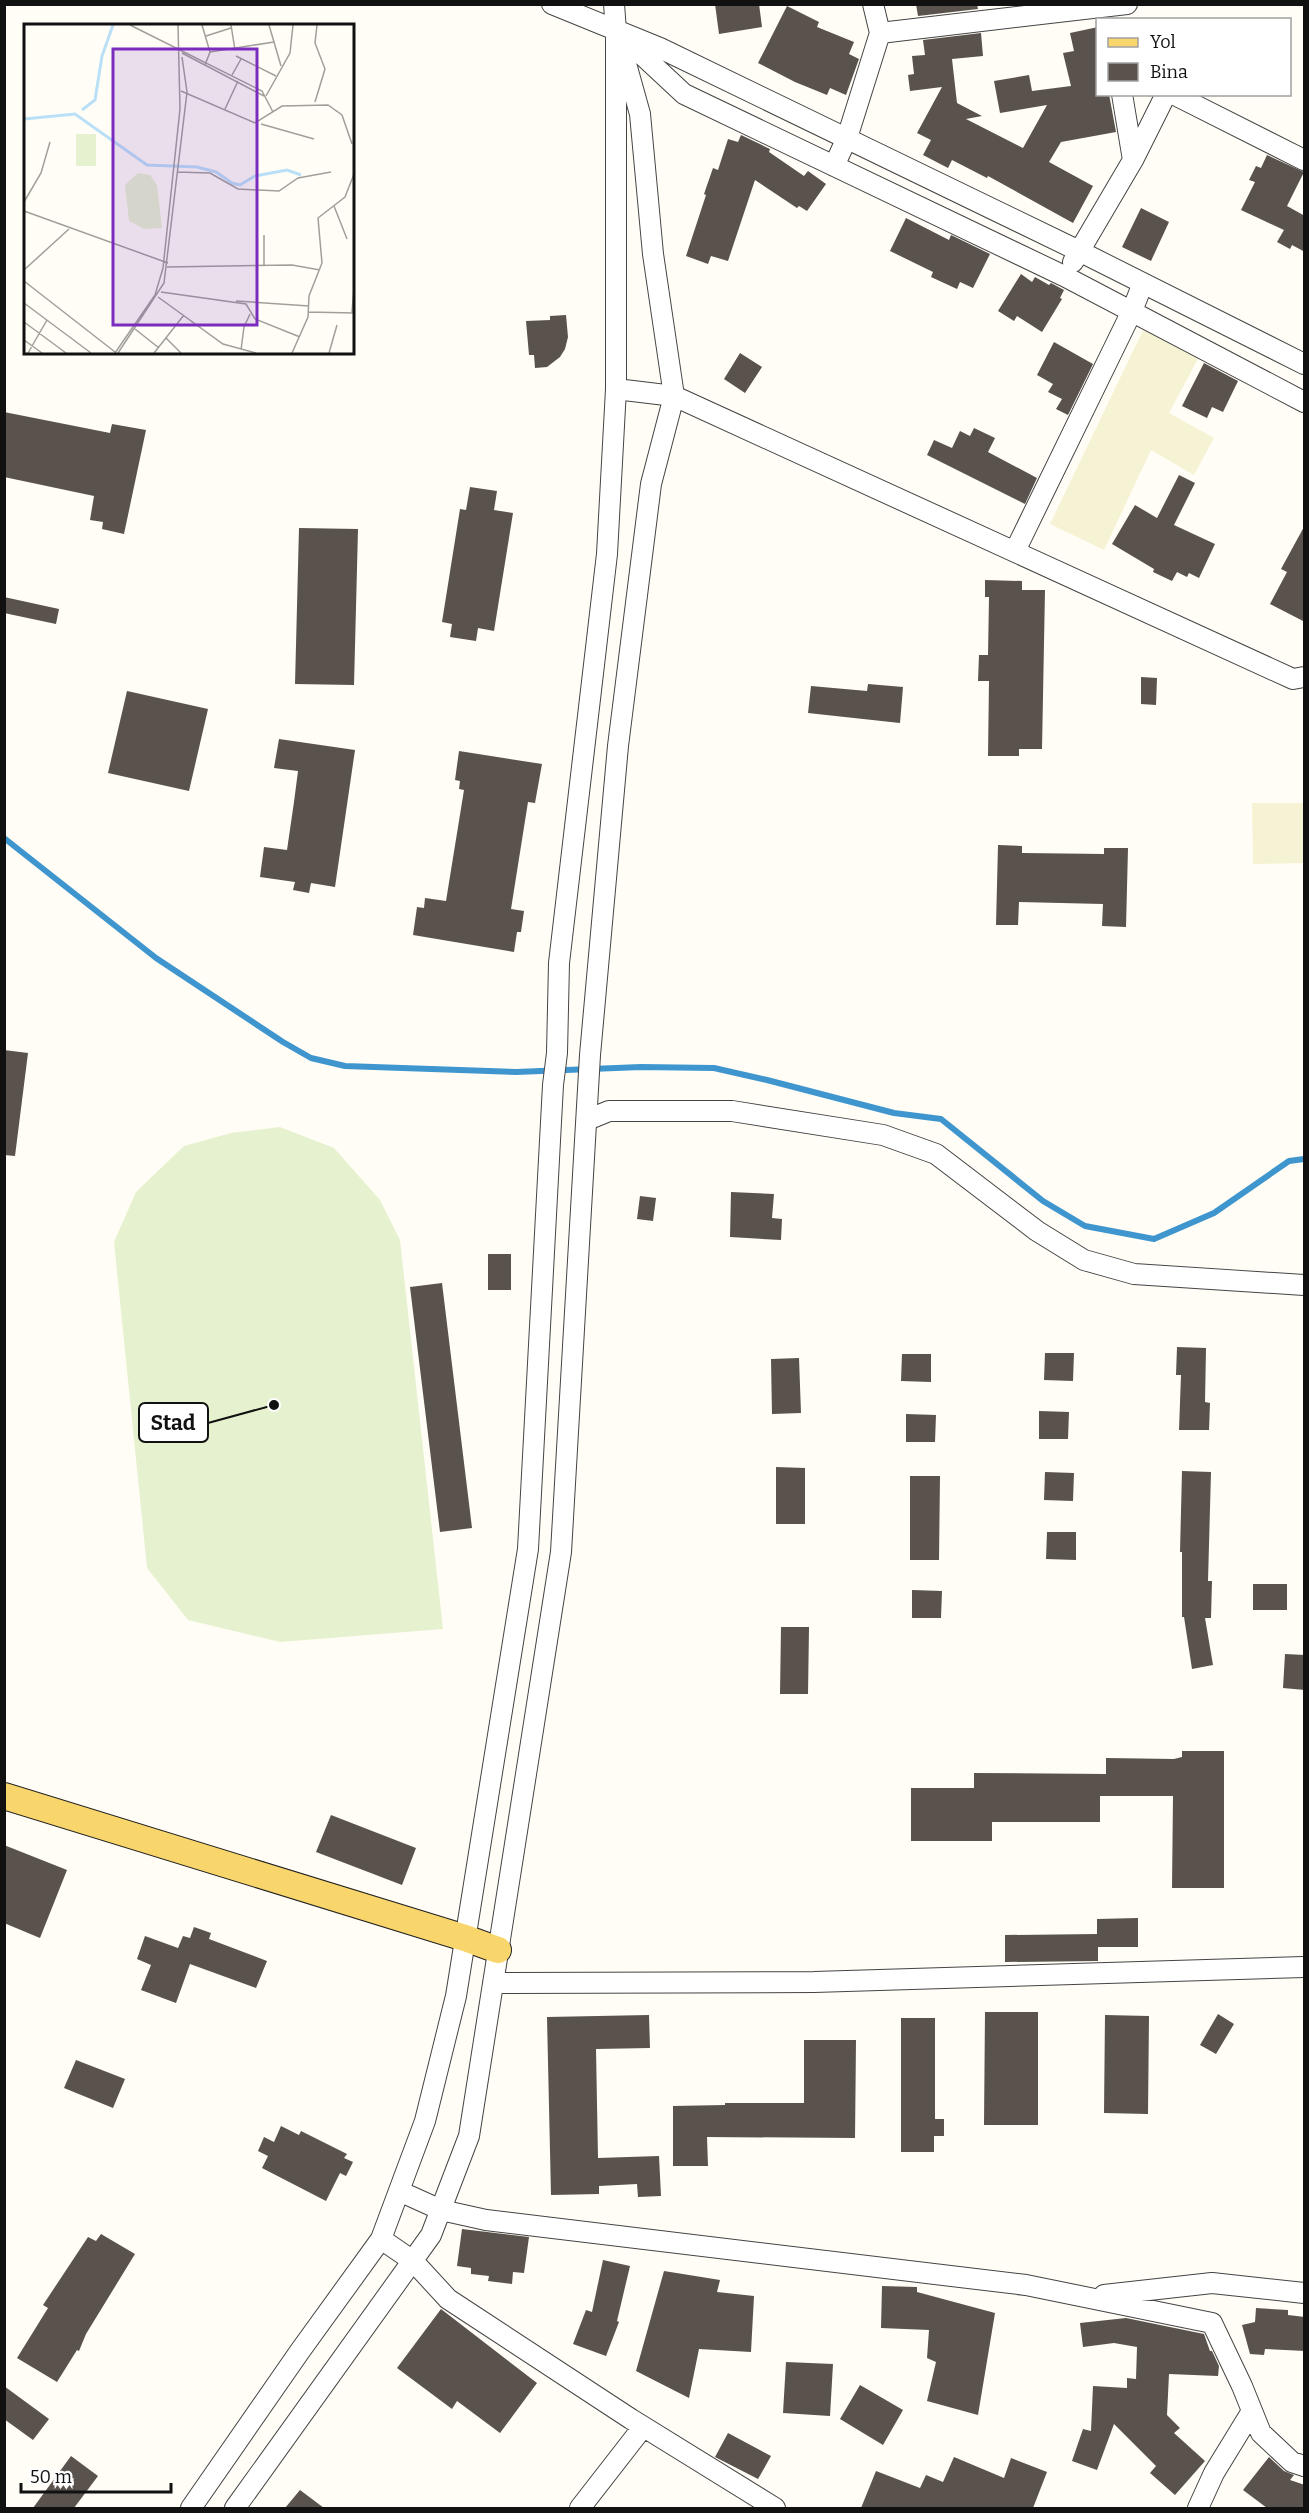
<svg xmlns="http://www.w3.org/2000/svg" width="1309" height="2513" font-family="Bitter,serif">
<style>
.farmland{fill:#f6f3d4}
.pitch{fill:#e6f2cf}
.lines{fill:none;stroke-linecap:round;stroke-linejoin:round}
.stream{stroke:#3f96cf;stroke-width:6}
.building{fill:#5a524d}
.minor-casing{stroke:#444;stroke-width:22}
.major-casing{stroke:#222;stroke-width:28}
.minor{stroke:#fff;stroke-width:20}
.major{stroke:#f9d66b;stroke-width:26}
.inset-river{fill:none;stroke:#b9e0f7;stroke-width:3}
.inset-road{fill:none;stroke:#a09f9a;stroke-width:1.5}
.view{fill:#7b2cbf;fill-opacity:0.15;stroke:#7b2cbf;stroke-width:3}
.inset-edge{fill:none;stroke:#111;stroke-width:3}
.leader{fill:none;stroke:#111;stroke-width:2}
.callout-dot{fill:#111;stroke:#fff;stroke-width:2}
.callout{fill:#fff;stroke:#111;stroke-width:2}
.callout-label{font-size:21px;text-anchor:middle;font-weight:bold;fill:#111}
</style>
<rect width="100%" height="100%" fill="#fffdf5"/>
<path class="farmland" d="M1146,324L1201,353L1169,413L1214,438L1194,475L1151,450L1104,550L1050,524Z
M1252,803H1304V863L1253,864Z"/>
<path class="pitch" d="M280,1127L334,1148L380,1200L400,1240L443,1629L280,1642L188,1620L147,1568L114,1242L136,1192L184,1146L231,1133Z"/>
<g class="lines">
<path class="stream" d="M4,838L156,958L283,1042L311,1058L345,1066L516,1072L641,1067L714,1068L767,1080L894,1113L941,1119L1043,1201L1085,1226L1154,1239L1214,1213L1289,1161L1304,1159"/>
</g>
<path class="building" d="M715,4H759L762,27L719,34Z
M916,4H977L978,9L918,16Z
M787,6L819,22L817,27L854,42L849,54L859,59L846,95L830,88L827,95L795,82L758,63Z
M1098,27V94H1109L1116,132L1061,142L1049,162L1093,186L1073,223L988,176L987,178L952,160L948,168L923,155L931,140L917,133L942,87L910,91L908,75L914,74L912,56L925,55L923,40L981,33L983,56L952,59L957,103L982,116L966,119L1023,148L1047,105L1000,113L994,81L1029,75L1032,91L1071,86L1063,53L1074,51L1070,33Z
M741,135L770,149L769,152L804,176L808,171L826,184L807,211L799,206L797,208L755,180L728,261L711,256L708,264L686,256L706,195L704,194L713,168L718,170L728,139L738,142Z
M1267,155L1304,172L1287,206L1305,216V252L1292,245L1290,249L1277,242L1284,230L1241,210L1255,182L1249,180L1256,166L1261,168Z
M1141,208L1169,222L1151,261L1122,247Z
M906,218L949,240L951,235L990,254L973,288L960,282L957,289L931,277L933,272L890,251Z
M1021,274L1032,282L1035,277L1049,285L1051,283L1064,290L1060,298L1062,299L1042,332L1017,316L1014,321L998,311Z
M566,315L568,337L565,349L560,357L547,367L535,368L534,355H529L526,321L550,320V316Z
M1054,342L1093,364L1068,415L1056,409L1062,399L1048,392L1053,384L1037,375Z
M740,353L762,367L745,393L724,379Z
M1204,363L1238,381L1223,412L1212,407L1207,418L1182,406Z
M4,412L110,433L112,424L146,430L124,534L102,529L103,522L90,520L94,496L4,477Z
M974,428L995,438L988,452L1037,478L1025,504L927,455L934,440L952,448L960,431L970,436Z
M1179,475L1195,483L1174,525L1215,544L1199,578L1189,573L1187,577L1177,572L1172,581L1153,572L1154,569L1112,544L1135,505L1157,518Z
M470,487L497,491L494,510L513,513L494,631L478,628L476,641L450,637L452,624L442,622L460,509L466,510Z
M1305,525V622L1270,604L1287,572L1281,569Z
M299,528L358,529L354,685L295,684Z
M985,580L1022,581V590H1045L1042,749H1019V756H988L989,681H978L979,655H988L989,597H985Z
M4,597L59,609L56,624L4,613Z
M1141,677L1157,678L1156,705L1141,704Z
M868,684L903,687L900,723L808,713L811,686L867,691Z
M127,691L208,709L189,791L108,773Z
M279,739L355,750L335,887L311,883L309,893L293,890L295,882L260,877L264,847L287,850L294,802L298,771L274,768Z
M459,751L542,764L535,803L528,802L511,909L524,911L521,932H517L514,952L413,935L417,907L424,908L425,898L446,901L464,790L459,789L460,781L455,780Z
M998,845L1022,846V853L1104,854V848H1128L1126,927L1102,926L1103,904L1019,902L1018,925H996Z
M4,1050L28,1053L15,1156L4,1155Z
M731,1192L774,1194L772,1218L782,1219L781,1240L730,1237Z
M640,1196L656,1198L653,1221L637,1219Z
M488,1254H511V1290H488Z
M442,1283L472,1528L440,1532L410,1287Z
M1177,1347L1206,1348L1205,1402L1210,1403L1209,1430H1179L1181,1375H1176Z
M1045,1353H1074L1073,1381L1044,1380Z
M902,1354H931V1382L901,1381Z
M799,1358L801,1413L772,1414L771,1359Z
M1039,1411L1069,1412L1068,1439H1039Z
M906,1414L936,1415L935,1442H906Z
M776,1467L805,1468V1524H776Z
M1182,1471L1211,1472L1208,1581H1212L1211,1618H1205L1213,1665L1192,1669L1184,1617H1182V1552H1180Z
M1045,1472L1074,1473L1073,1501L1044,1500Z
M910,1476H940L939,1560H910Z
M1047,1532H1076V1560L1046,1559Z
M1253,1584H1287V1610H1253Z
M912,1590L942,1591L941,1618H912Z
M781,1627H809L808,1694H780Z
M1285,1654L1305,1655V1690L1283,1688Z
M1182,1751H1224V1888H1172L1173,1796H1100V1822H992V1841H911V1788H974V1773L1106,1774V1758L1174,1759L1182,1757Z
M331,1815L416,1848L402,1885L316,1852Z
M4,1845L67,1870L40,1938L4,1923Z
M1138,1918V1947H1098V1961L1005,1962V1935L1097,1934V1919Z
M194,1927L211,1933L209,1939L267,1961L256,1988L190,1964L176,2003L141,1990L151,1965L137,1959L145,1936L178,1948L183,1936L190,1938Z
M985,2012H1038V2125H984Z
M1218,2014L1234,2024L1216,2054L1200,2045Z
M649,2015L650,2048L596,2049L598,2158L659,2156L661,2196L638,2197L637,2184L599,2186V2194L551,2195L547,2017Z
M1105,2015L1149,2016L1148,2114L1104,2113Z
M901,2018H935V2119H944V2136H934V2152H901Z
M804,2040H856L855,2138L707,2137L708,2166H673V2106L725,2105V2103H804Z
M76,2060L125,2079L113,2108L64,2088Z
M281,2126L299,2135L301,2131L347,2154L344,2158L353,2162L346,2176L340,2173L326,2201L262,2168L268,2156L258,2151L264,2137L274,2142Z
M462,2229L529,2237L524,2273L513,2272L512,2284L488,2281L489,2276L471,2274V2268L457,2266Z
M101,2234L135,2254L86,2334L79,2351L77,2350L57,2382L17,2358L48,2308L43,2305L88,2237L96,2241Z
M603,2260L630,2266L617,2321L619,2322L606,2356L573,2344L586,2310L592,2312Z
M664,2271L720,2280L717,2292L754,2296L751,2352L699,2349L689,2398L636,2371Z
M882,2286L917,2287V2292L995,2313L978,2415L927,2401L936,2362L927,2358L929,2330L881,2328Z
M1256,2308L1288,2310V2315L1305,2317V2351L1265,2349L1264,2355L1250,2354L1242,2325L1255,2322Z
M441,2309L537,2383L500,2433L457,2401L452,2409L397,2368Z
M1126,2318L1204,2334L1210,2351H1212L1219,2366L1218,2376L1169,2374L1167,2415L1180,2428L1174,2433L1205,2461L1175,2495L1150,2473L1156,2466L1114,2424L1097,2470L1072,2461L1083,2429L1091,2431L1093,2386L1127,2388V2378L1136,2379L1137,2347L1114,2343L1083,2347L1080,2323Z
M786,2362L833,2364L830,2416L783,2413Z
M860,2385L903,2410L883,2445L840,2419Z
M4,2386L49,2419L33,2440L4,2419Z
M728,2433L771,2456L758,2479L715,2457Z
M71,2456L98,2476L74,2508H33Z
M954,2457L1004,2478L1011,2458L1047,2472L1033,2508H861L876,2471L920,2488L926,2475L943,2482Z
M1269,2457L1284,2471L1294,2475L1290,2480L1305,2485V2508H1267L1243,2490Z
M300,2490L324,2508H285Z"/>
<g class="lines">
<defs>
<path id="minor" d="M552,4L660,48L1079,251L1304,364
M880,33L1127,4
M625,39L684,94L1064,276L1304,402
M1122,94L1133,160
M1173,94L1304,160
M834,166L847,138L880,33L873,4
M1073,262L1133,160L1166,94
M616,389L674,396L1293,679L1304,677
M1015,551L1132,311L1143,283
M587,1120L609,1111H732L883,1135L936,1154L1037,1231L1084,1260L1134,1274L1304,1285
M493,1983L814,1982L1304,1967
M399,2191L441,2210L486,2220L1026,2285L1212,2323L1242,2386L1261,2433L1292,2462L1304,2466
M381,2239L413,2261L448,2299L631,2419L775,2508
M1104,2295L1212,2283L1304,2293
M191,2508L300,2351L381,2239L425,2121L456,1996L528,1549L553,1085L557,1053L559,963L607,554L616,389V31L614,4
M235,2508L431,2235L469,2136L561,1552L590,1055L618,746L651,484L674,396L653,254L640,114L623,53
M580,2508L643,2427
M1198,2508L1214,2473L1252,2411"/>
<path id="major" d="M4,1796L465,1938L498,1950"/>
</defs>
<use href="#minor" class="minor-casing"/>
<use href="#major" class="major-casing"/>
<use href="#minor" class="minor"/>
<use href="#major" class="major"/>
</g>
<g transform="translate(24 24)">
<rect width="330" height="330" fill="#fffdf5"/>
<path d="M52,110H72V142H52ZM114,149L126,151L133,161L138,204L120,205L105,197L101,161Z" fill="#e6f2cf"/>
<path class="inset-river" d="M58,86L71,76L78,32L89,1M0,95L51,90L123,141L173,143L192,148L208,159L216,161L231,152L263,146L277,151"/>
<path class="inset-road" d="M106,1L238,67L249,88M178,1L186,28L181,41M207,1L211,26M245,1L257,42M182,12L207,4M186,28L250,18M158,29L240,72M212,32L252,52M208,51L217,35M157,67L231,99L258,82L304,81L318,91L328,120M242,72L266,29L269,1M291,78L301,45L291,19L293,1M201,85L214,57M237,100L290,115M153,148L186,149L214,165L255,167L274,154L307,148M0,178L17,149L26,118M310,182L323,215M0,187L144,239M240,211V241M143,243L268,241L296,246M0,246L45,205M0,257L91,328M137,268L222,280L231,295L276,313M134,273L199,320L232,329M212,277L285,282M0,279L67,329M284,288L330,289M328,288L330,264M0,298L42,329M111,305L135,324M142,314L157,329M0,316L18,329M217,326L220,303L226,290M4,329L23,296M91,329L131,271L139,244L156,85L154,1M94,329L140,259L163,68L158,33M130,329L160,291M268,329L284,293L285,272L298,239L294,194L321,173L330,150M305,329L313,301"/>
<path class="view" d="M89,25H233V301H89Z"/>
<rect width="330" height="330" class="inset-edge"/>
</g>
<path class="leader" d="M274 1405L208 1423"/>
<circle class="callout-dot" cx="274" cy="1405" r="6"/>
<rect class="callout" x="139" y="1403" width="69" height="39" rx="6"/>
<g class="callout-label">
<text x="173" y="1430">Stad</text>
</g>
<rect width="1309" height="2513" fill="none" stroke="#111111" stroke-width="12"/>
<rect x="1096" y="18" width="195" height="78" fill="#ffffff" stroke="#a0a0a0" stroke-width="1.5"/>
<rect x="1108" y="38" width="30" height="9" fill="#f9d66b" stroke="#a0a0a0" stroke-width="1.5"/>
<text x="1150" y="48" font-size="18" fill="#111111">Yol</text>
<rect x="1108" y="63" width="30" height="18" fill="#5a524d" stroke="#a0a0a0" stroke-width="1.5"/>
<text x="1150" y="78" font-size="18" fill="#111111">Bina</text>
<path d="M21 2483v9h150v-9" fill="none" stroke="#111111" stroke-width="3"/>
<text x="30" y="2483" font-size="18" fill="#111111" stroke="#ffffff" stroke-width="4.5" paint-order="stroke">50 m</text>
</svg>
